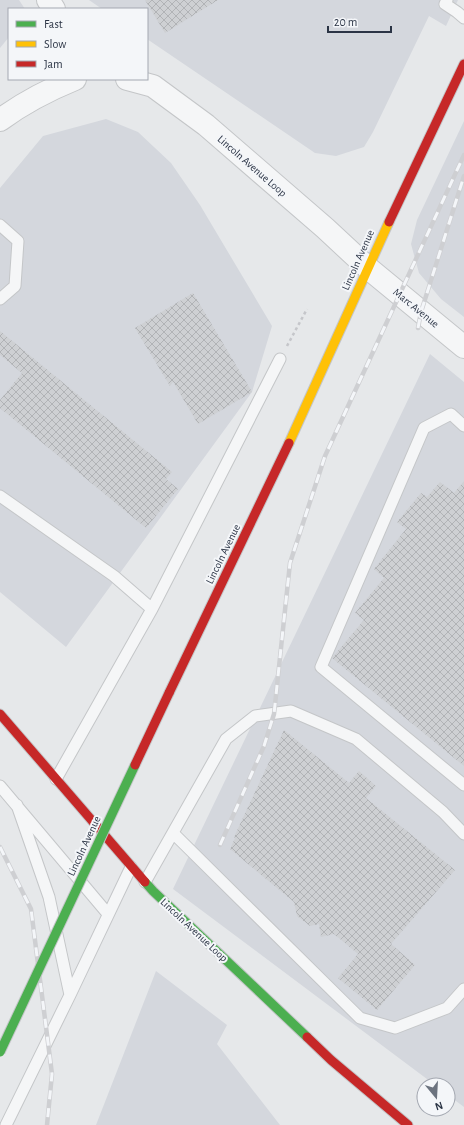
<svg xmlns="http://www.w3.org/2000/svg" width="464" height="1125" font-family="'Alegreya Sans',sans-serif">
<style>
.built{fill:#d4d7dd}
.building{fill:url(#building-cross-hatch)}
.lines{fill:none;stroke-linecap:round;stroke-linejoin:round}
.lane-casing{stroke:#c4c6c8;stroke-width:13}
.street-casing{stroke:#c4c6c8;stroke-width:24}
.fast-casing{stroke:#c4c6c8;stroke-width:11}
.slow-casing{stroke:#c4c6c8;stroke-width:11}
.jam-casing{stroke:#c4c6c8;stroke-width:11}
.path{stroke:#c5c6ca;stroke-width:2.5;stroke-dasharray:3 3;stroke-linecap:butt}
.lane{stroke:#f5f6f7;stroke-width:11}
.street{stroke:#f5f6f7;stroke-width:22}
.fast{stroke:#4caf50;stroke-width:9}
.slow{stroke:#ffc107;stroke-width:9}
.jam{stroke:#c62828;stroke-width:9}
.rail-casing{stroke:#cecfd2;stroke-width:4.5}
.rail{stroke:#f4f6f9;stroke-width:3;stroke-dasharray:9;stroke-linecap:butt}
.fast-bridge-casing{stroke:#c4c6c8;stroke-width:11;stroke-linecap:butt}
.jam-bridge-casing{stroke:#c4c6c8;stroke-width:11;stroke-linecap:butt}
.fast-bridge{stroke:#4caf50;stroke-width:9}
.jam-bridge{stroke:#c62828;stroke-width:9}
.labels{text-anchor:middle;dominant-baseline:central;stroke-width:4;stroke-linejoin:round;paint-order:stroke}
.street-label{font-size:11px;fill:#2b3445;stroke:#f4f6f9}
</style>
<defs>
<pattern id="building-cross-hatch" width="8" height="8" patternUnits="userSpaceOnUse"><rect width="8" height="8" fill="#ced0d3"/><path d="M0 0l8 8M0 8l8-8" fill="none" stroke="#b1b3b6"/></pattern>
</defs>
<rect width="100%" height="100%" fill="#e6e8ea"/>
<path class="built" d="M0,0H19L25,9H9V37L0,48Z
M89,0H458L446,26L429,16L373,132L364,147L336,156L315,153L147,39V9H102Z
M106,119L138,132L171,163L200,205L272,326L252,392L66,647L0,592V188L43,136Z
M464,121V317L441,299L419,273L411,244L417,220Z
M430,354L464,382V1107L448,1095V1085H435L173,889Z
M156,971L227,1025L217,1044L280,1125H96Z"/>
<path class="building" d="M145,0H218L165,33Z
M193,293L252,392L198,424L173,382L170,386L135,328Z
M0,331L172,472L166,479L178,489L146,528L0,408V400L22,373L0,355Z
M464,481V766L332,658L364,620L355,613L384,578L374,569L406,529L397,522L421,493L427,497L440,482L454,493Z
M284,730L349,783L359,771L376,786L366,798L455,870L391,944L415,965L377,1010L338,978L358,954L334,934L321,937L319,924L310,926L297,916L294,902L230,849L235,838L234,837Z"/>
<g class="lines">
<defs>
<path id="lane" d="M447,0L445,4L457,12L464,18
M0,225L18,241L15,286L0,299
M464,426L451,414L424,428L321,667L464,785
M0,496L114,576L152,609
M56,779L152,609L280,359
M0,786L108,914
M17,805L49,897L70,995
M173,833L360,1018L395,1028L447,1008L464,989
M145,882L226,739L255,716L291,711L356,739L443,812L464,834
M6,1125L70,995L131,867"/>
<path id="street" d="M48,0L54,9
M127,79L153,86L206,125L325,228L368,268L464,347
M0,120C23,103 48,90 75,79"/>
<path id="fast" d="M145,882L153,891L307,1037"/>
<path id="slow" d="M289,443L389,222"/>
<path id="jam" d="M389,222L464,64
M169,693L289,443
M0,714L145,882
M307,1037L331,1060L408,1125"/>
</defs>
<use href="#lane" class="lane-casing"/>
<use href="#street" class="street-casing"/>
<use href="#fast" class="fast-casing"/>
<use href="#slow" class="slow-casing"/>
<use href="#jam" class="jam-casing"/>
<path class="path" d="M287,346L307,309"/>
<use href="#lane" class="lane"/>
<use href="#street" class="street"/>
<use href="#fast" class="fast"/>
<use href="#slow" class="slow"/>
<use href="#jam" class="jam"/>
<defs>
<path id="rail" d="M418,328L421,312L464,176
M220,845L264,746L274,714L290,563L325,456L464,155
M0,847L31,909L52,1074L47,1125"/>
</defs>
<use href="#rail" class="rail-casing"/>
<use href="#rail" class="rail"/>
<defs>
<path id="fast-bridge" d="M0,1052L135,765"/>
<path id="jam-bridge" d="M135,765L169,693"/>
</defs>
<use href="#fast-bridge" class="fast-bridge-casing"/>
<use href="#jam-bridge" class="jam-bridge-casing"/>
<use href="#fast-bridge" class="fast-bridge"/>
<use href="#jam-bridge" class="jam-bridge"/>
</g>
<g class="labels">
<g class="street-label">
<text transform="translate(252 166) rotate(41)">Lincoln Avenue Loop</text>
<text transform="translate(358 260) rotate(-66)">Lincoln Avenue</text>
<text transform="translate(416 308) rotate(39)">Marc Avenue</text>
<text transform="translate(223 554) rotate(-64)">Lincoln Avenue</text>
<text transform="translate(84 846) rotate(-65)">Lincoln Avenue</text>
<text transform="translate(194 930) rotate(43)">Lincoln Avenue Loop</text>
</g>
</g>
<rect x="8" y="8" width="140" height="72" fill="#f4f6f9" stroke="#a4a8b1"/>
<rect x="16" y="21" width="20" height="6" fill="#4caf50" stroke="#a4a8b1"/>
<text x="44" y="28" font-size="12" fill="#2b3445">Fast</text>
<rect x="16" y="41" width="20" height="6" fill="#ffc107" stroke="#a4a8b1"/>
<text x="44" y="48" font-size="12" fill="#2b3445">Slow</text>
<rect x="16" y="61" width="20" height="6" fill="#c62828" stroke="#a4a8b1"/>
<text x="44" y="68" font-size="12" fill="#2b3445">Jam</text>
<g transform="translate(436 1097) rotate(162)"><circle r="19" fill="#f4f6f9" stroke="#a4a8b1"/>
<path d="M0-3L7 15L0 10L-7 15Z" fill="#6c737f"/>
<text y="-6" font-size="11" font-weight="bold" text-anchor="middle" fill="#2b3445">N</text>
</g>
<path d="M328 26v6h63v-6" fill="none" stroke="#2b3445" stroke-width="2"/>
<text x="334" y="26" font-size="12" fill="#2b3445" stroke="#f4f6f9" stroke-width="3" paint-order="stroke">20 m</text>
</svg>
